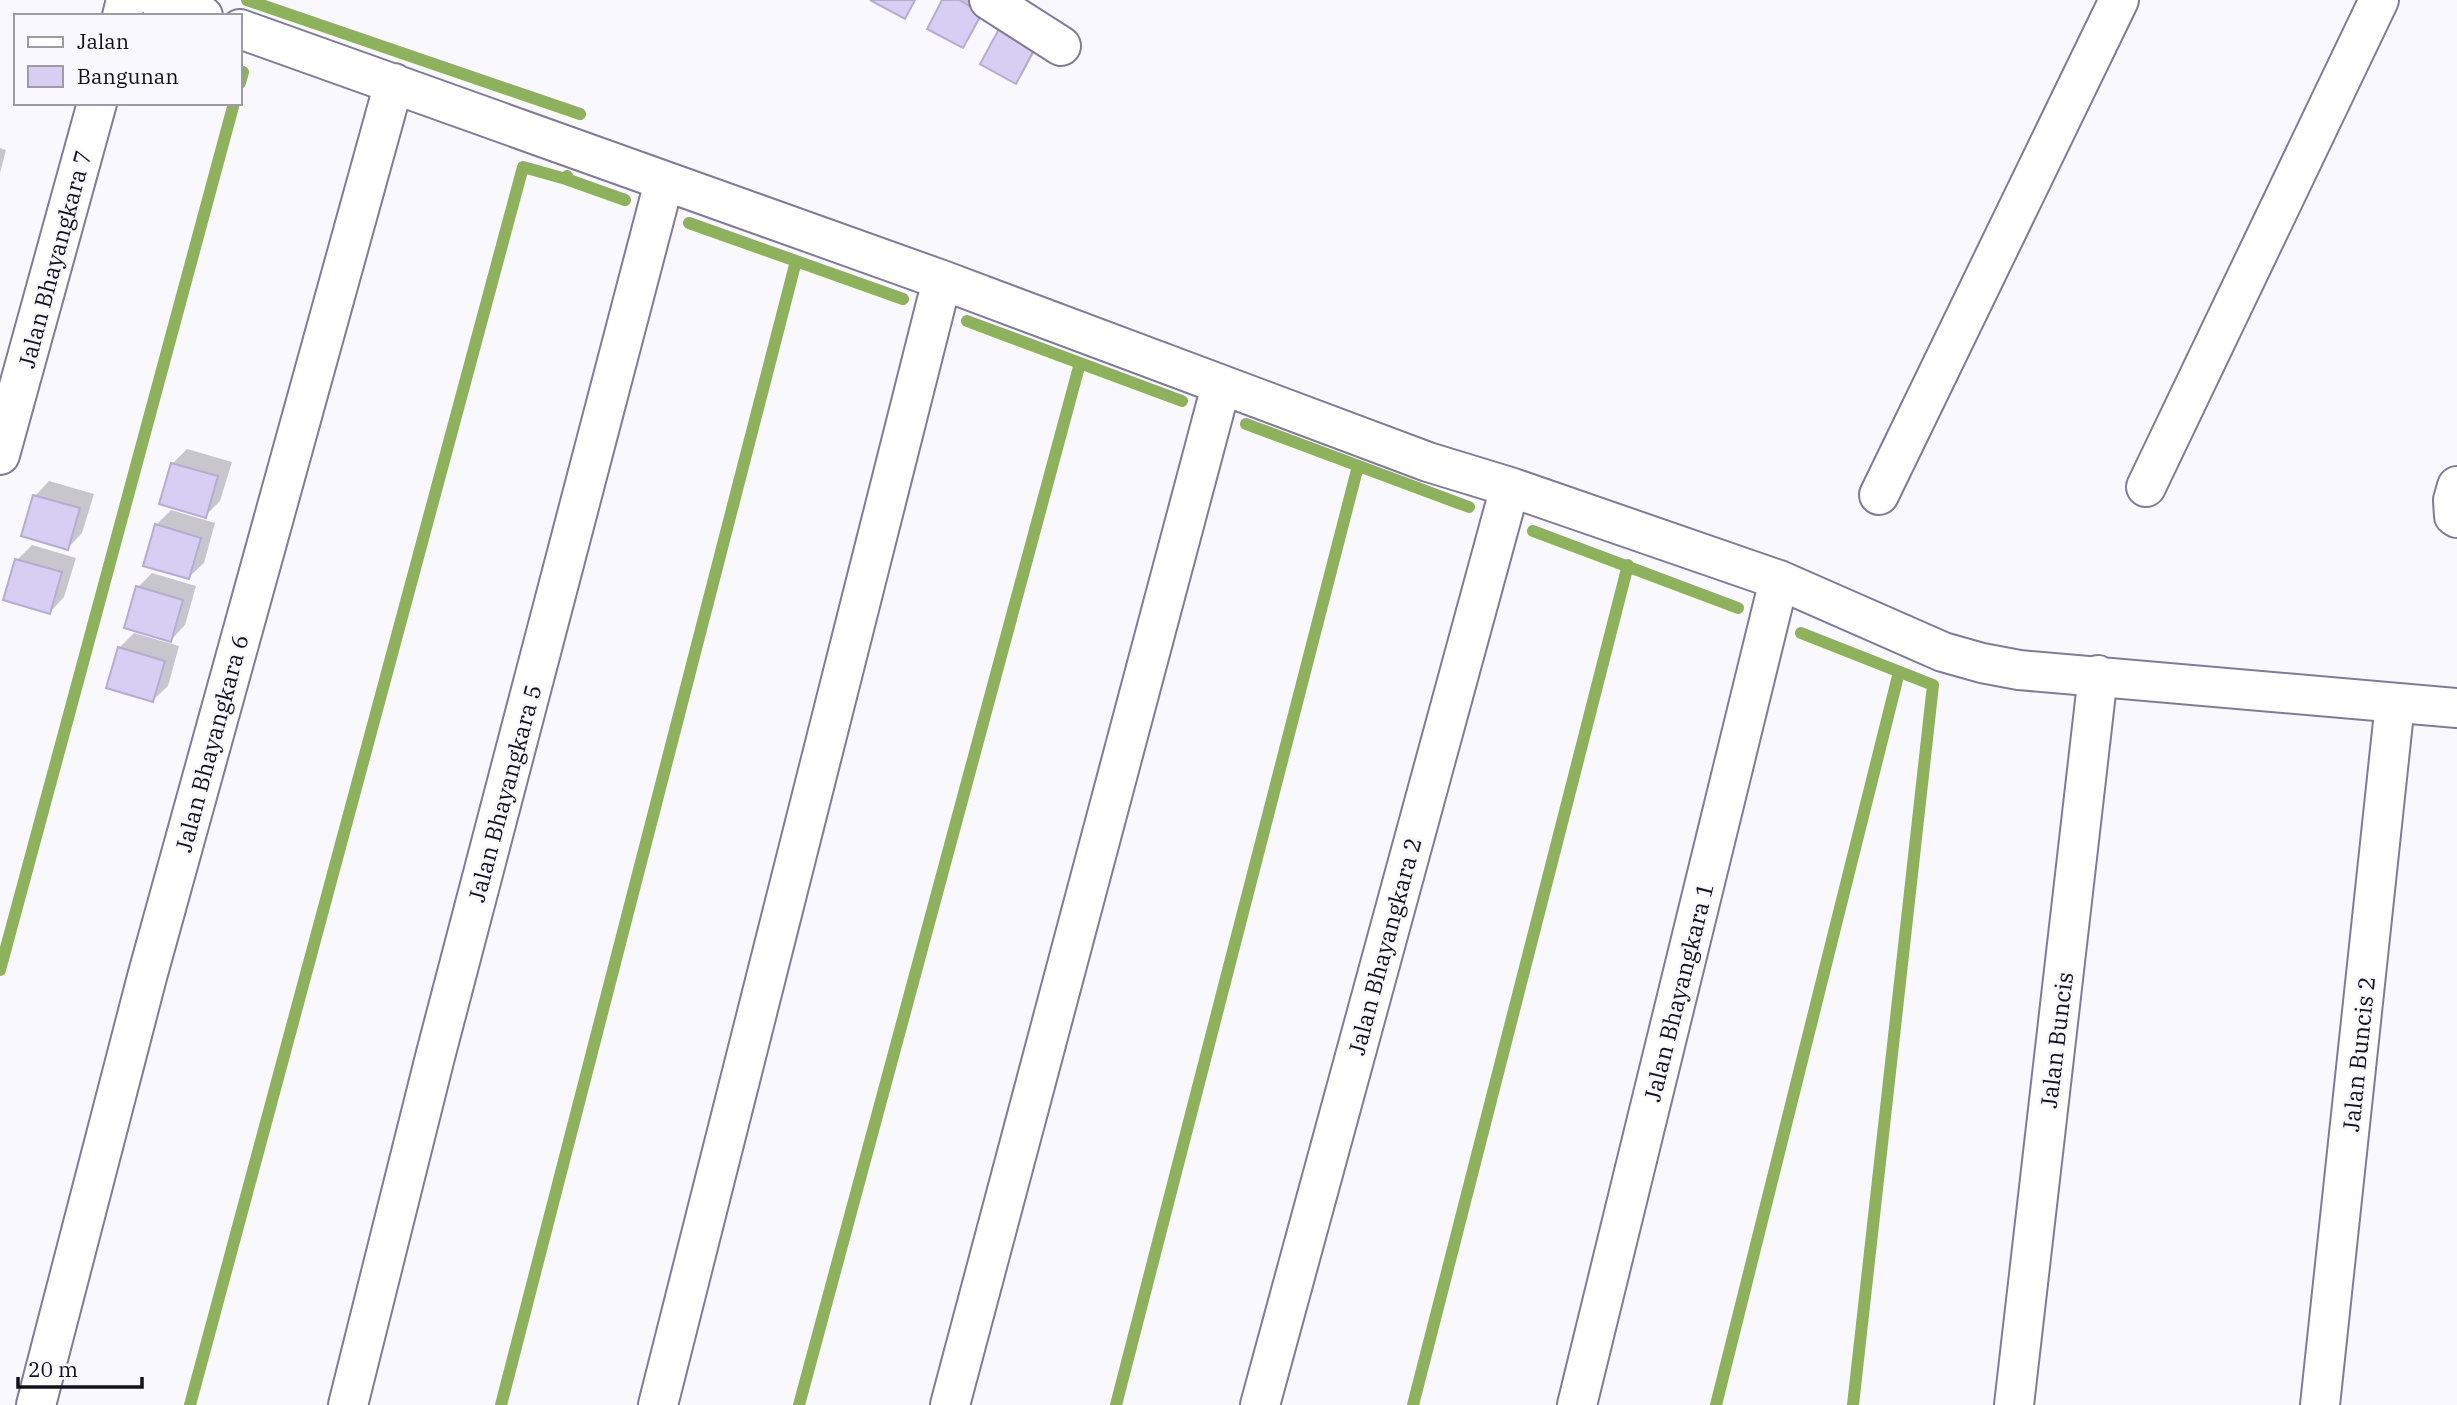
<svg xmlns="http://www.w3.org/2000/svg" width="2457" height="1405" font-family="'IBM Plex Serif',serif">
<style>
.shadow{fill:#0003}
.lines{fill:none;stroke-linecap:round;stroke-linejoin:round}
.stream{stroke:#8db25b;stroke-width:12}
.building{fill:#d6cff3;stroke:#b4adcf;stroke-width:2}
.minor-casing{stroke:#817b9a;stroke-width:42}
.minor{stroke:#fff;stroke-width:38}
.labels{text-anchor:middle;dominant-baseline:central;stroke-width:5;stroke-linejoin:round;paint-order:stroke}
.street-label{font-size:23px;fill:#13111c;stroke:#f9f8ff}
</style>
<rect width="100%" height="100%" fill="#f9f8ff"/>
<path class="shadow" d="M944,0H978L988,5L969,39L962,46Z
M1041,40L1022,75L1015,82L982,63Z
M0,148L6,150L0,173Z
M187,449L232,462L220,501L205,516L172,464Z
M49,481L94,494L82,533L68,548L35,496Z
M171,510L215,523L204,563L189,577L156,525Z
M32,545L76,558L64,597L50,612L17,560Z
M152,573L196,586L185,625L171,640L138,587Z
M134,633L179,646L168,686L153,700L119,648Z"/>
<g class="lines">
<path class="stream" d="M247,0L580,114
M240,83L243,72
M567,176L566,179L625,200
M689,223L903,299
M967,321L1182,401
M1246,424L1469,507
M1533,531L1738,608
M1801,633L1933,685L1853,1405
M0,970L234,103
M190,1405L523,167L566,179
M501,1405L796,261
M799,1405L1080,363
M1116,1405L1358,466
M1413,1405L1628,565
M1716,1405L1899,672"/>
</g>
<path class="building" d="M870,0H915L905,19Z
M942,0H959L982,13L963,48L927,29Z
M999,29L1035,48L1016,84L980,64Z
M171,463L218,476L206,518L159,504Z
M33,495L80,508L68,550L21,536Z
M155,524L201,538L189,579L143,566Z
M15,559L62,572L50,614L3,600Z
M136,586L183,600L171,642L124,628Z
M118,647L165,661L153,702L106,688Z"/>
<g class="lines">
<defs>
<path id="minor" d="M158,0L203,16
M989,0L1061,46
M122,16L126,0
M240,29L942,280L1428,462L1510,487L1779,580L1943,652L1982,663L2019,670L2457,708
M0,455L97,103
M2457,486L2453,500L2454,516L2457,518
M2146,487L2379,0
M1879,495L2119,0
M36,1405L147,977L394,83
M348,1405L435,1057L664,182
M658,1405L942,280
M950,1405L1221,386
M1260,1405L1510,487
M1577,1405L1779,580
M2014,1405L2098,675
M2320,1405L2395,703"/>
</defs>
<use href="#minor" class="minor-casing"/>
<use href="#minor" class="minor"/>
</g>
<g class="labels">
<g class="street-label">
<text transform="translate(54 259) rotate(-75)">Jalan Bhayangkara 7</text>
<text transform="translate(211 743) rotate(-75)">Jalan Bhayangkara 6</text>
<text transform="translate(504 793) rotate(-75)">Jalan Bhayangkara 5</text>
<text transform="translate(1384 946) rotate(-75)">Jalan Bhayangkara 2</text>
<text transform="translate(1678 992) rotate(-76)">Jalan Bhayangkara 1</text>
<text transform="translate(2056 1040) rotate(-83)">Jalan Buncis</text>
<text transform="translate(2358 1054) rotate(-84)">Jalan Buncis 2</text>
</g>
</g>
<rect x="14" y="14" width="228" height="91" fill="#f9f8ff" stroke="#9d9ca4" stroke-width="2"/>
<rect x="28" y="37" width="35" height="10" fill="#ffffff" stroke="#9d9ca4" stroke-width="2"/>
<text x="77" y="49" font-size="21" fill="#13111c">Jalan</text>
<rect x="28" y="66" width="35" height="21" fill="#d6cff3" stroke="#9d9ca4" stroke-width="2"/>
<text x="77" y="84" font-size="21" fill="#13111c">Bangunan</text>
<path d="M18 1377v10h124v-10" fill="none" stroke="#13111c" stroke-width="3.5"/>
<text x="28" y="1377" font-size="21" fill="#13111c" stroke="#f9f8ff" stroke-width="5" paint-order="stroke">20 m</text>
</svg>
